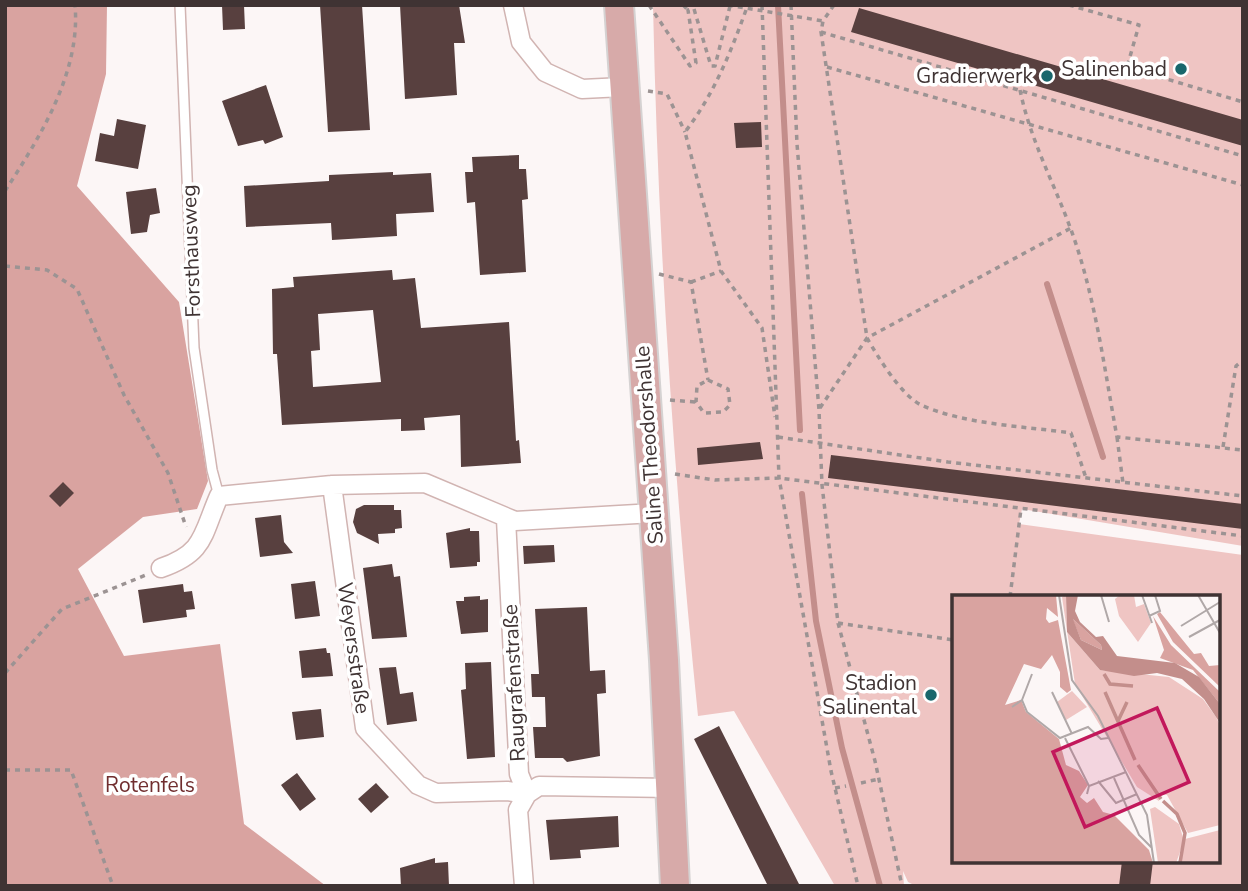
<svg xmlns="http://www.w3.org/2000/svg" width="1248" height="891" font-family="'Nunito Sans',sans-serif">
<style>
.green{fill:#efc5c3;fill-rule:evenodd}
.forest{fill:#d9a3a0}
.lines{fill:none;stroke-linecap:round;stroke-linejoin:round}
.stream{stroke:#c38e8b;stroke-width:6}
.building{fill:#58403f;fill-rule:evenodd}
.service-casing{stroke:#d1b4b2;stroke-width:12}
.minor-casing{stroke:#d1b4b2;stroke-width:21}
.primary-casing{stroke:#d5d2d2;stroke-width:32}
.path{stroke:#9c9393;stroke-width:3.5;stroke-dasharray:5 5;stroke-linecap:butt}
.service{stroke:#fff;stroke-width:9}
.minor{stroke:#fff;stroke-width:18}
.primary{stroke:#d7aaa9;stroke-width:28}
.poi-dot{fill:#19676c;stroke:#fff;stroke-width:2.5}
.labels{text-anchor:middle;dominant-baseline:central;stroke-width:7;stroke-linejoin:round;paint-order:stroke}
.poi-label{font-size:21px;fill:#3f3333;stroke:#fff;text-anchor:end}
.street-label{font-size:21px;fill:#3f3333;stroke:#fff}
.park-label{font-size:21px;fill:#702d2e;stroke:#fff}
.inset-river{fill:none;stroke:#c38e8b;stroke-width:3.5}
.inset-road{fill:none;stroke:#b0a8a8;stroke-width:2}
.view{fill:#c2185b;fill-opacity:0.15;stroke:#c2185b;stroke-width:3.5}
.inset-edge{fill:none;stroke:#3f3333;stroke-width:3.5}
</style>
<rect width="100%" height="100%" fill="#fcf6f6"/>
<path class="green" d="M653,5H1243V546L1022,509L1019,524L1243,555V886H916L908,882L903,871L904,886H835L734,711L698,716C674,479 658,243 653,5ZM954,597H1218V861H954Z"/>
<path class="forest" d="M5,5H107L106,74L77,186L179,302L208,481L197,509L143,517L78,569L124,656L220,644L244,824L326,886H5Z"/>
<g class="lines">
<path class="stream" d="M778,5L800,430
M1047,284L1103,457
M802,494L816,621L842,748L880,886"/>
</g>
<path class="building" d="M222,5H244L245,29L223,30Z
M320,5H362L370,130L328,132Z
M400,5H459L465,43H454L457,95L405,99Z
M859,8L1243,120V146L851,32Z
M266,85L283,137L265,144L263,140L238,146L222,101Z
M117,119L146,125L138,169L95,161L100,133L114,136Z
M761,122L762,147L736,148L734,123Z
M519,155V169H526L528,199L522,200L526,272L480,275L475,202L467,203L465,172H473L472,157Z
M393,172V175L431,173L434,212L396,214L397,236L332,240L331,223L246,227L244,186L329,181V175Z
M156,188L160,213L150,215L147,232L131,234L126,192Z
M392,270L393,280L415,278L421,328L509,322L516,441L519,440L521,463L461,467L460,415L424,418L425,430L401,431V419L282,425L277,354H273L272,289L294,287L293,277ZM373,310L381,382L313,387L311,351L320,350L318,314Z
M760,442L763,459L698,465L697,448Z
M831,455L1243,504V529L828,478Z
M63,482L74,493L60,507L49,496Z
M364,505H394V510H401L402,528L395,529V533L378,534L379,544L357,533L353,522L356,509Z
M281,515L284,542L293,553L260,557L255,518Z
M470,528V531H479L480,562H477V566L450,568L446,533Z
M554,545L555,562L524,564L523,546Z
M392,564L394,577L400,576L407,637L372,639L363,568Z
M315,581L320,616L295,619L291,584Z
M183,584L184,592L192,591L195,609L186,610L187,617L143,623L138,590Z
M480,596V600L488,599V632L461,634L456,601H464V597Z
M587,607L590,671L605,670L606,693L597,694L600,756L567,762L563,758H535L533,727H546L545,697H532L531,674H539L535,609Z
M326,648L327,653H330L333,676L302,678L299,651Z
M491,662L495,757L467,759L461,690L466,689L465,663Z
M396,667L400,694L413,692L417,721L387,725L379,668Z
M321,709L324,737L296,740L292,712Z
M719,726L800,886H768L694,739Z
M297,773L316,799L300,811L281,785Z
M376,783L389,797L371,813L358,799Z
M618,816L619,847L580,850L581,858L550,860L546,820Z
M435,858V863L448,862L449,886H401L400,868Z
M1122,861H1153L1150,886H1119Z"/>
<g class="lines">
<defs>
<path id="service" d="M180,5L194,348L212,470L219,496"/>
<path id="minor" d="M513,5L521,42L545,72L582,89L623,87
M332,485L365,728L418,785L436,793L507,791L527,794L539,786L671,788
M506,519L519,774L527,794L518,810L524,886
M161,568C205,553 202,535 219,496L332,485L425,483L515,521L654,513"/>
<path id="primary" d="M619,5L664,660L675,886"/>
</defs>
<use href="#service" class="service-casing"/>
<use href="#minor" class="minor-casing"/>
<use href="#primary" class="primary-casing"/>
<path class="path" d="M649,5L690,66L696,63L688,10L694,9L711,66H715L730,6
M683,5L688,10
M728,5L823,21
M762,5L779,478L831,771L858,886
M791,5L797,144L819,410L822,485L838,623L875,761L902,886
M834,5L823,21L821,32L867,338C878,357 901,395 921,405C966,425 1024,426 1071,433L1086,478
M1069,5L1139,25L1127,67L1243,102
M746,10C730,54 714,94 685,132L721,271L762,328L775,417
M821,32L1243,156
M827,67L1243,185
M1020,90C1030,139 1053,181 1070,227C1095,294 1104,367 1117,437L1243,450
M648,91L667,94L685,132
M5,191C40,137 81,72 75,5
M5,266L47,270L77,289L124,395L168,473L186,527
M659,274L691,282L708,380
M691,282L721,271
M708,380L728,389L730,405L723,412L704,413L696,402L697,386Z
M670,400L696,402
M820,408L867,338L1071,228
M778,437L948,462L1243,496
M1117,437L1123,483
M1223,447L1236,366L1243,360
M675,474L715,480L779,478L1243,536
M1010,597L1021,509
M838,623L954,640
M5,673L62,609L146,575
M5,770H71L113,886
M861,783L879,779
M835,788L846,786"/>
<use href="#service" class="service"/>
<use href="#minor" class="minor"/>
<use href="#primary" class="primary"/>
</g>
<g class="poi-dot">
<circle cx="1181" cy="69" r="7"/>
<circle cx="1047" cy="76" r="7"/>
<circle cx="931" cy="695" r="7"/>
</g>
<g class="labels">
<g class="poi-label">
<text x="1167" y="69">Salinenbad</text>
<text x="1033" y="76">Gradierwerk</text>
<text x="917" y="683">Stadion<tspan x="917" dy="24">Salinental</tspan></text>
</g>
<g class="street-label">
<text transform="translate(191 251) rotate(-92)">Forsthausweg</text>
<text transform="translate(649 445) rotate(-94)">Saline Theodorshalle</text>
<text transform="translate(354 648) rotate(82)">Weyersstraße</text>
<text transform="translate(514 683) rotate(-93)">Raugrafenstraße</text>
</g>
<g class="park-label">
<text x="150" y="785">Rotenfels</text>
</g>
</g>
<g transform="translate(952 595)">
<rect width="268" height="268" fill="#fcf6f6"/>
<path d="M114,0L115,37L148,75L217,82L251,104L264,122L268,130V230L236,238L215,200L208,199L207,206L185,192L123,89L110,2ZM168,0H182L184,12L192,9L199,28L186,47L167,21L163,4ZM120,96L135,112L114,125L105,107ZM203,212L227,229L232,246L224,268H206L198,214ZM268,235L267,268H226L233,244Z" fill="#efc5c3"/>
<path d="M0,0H104L106,22L95,13L94,24L97,28L106,25L119,95L115,98L108,92V77L100,60L89,74L72,69L53,110L69,105L74,117L107,144L114,170L127,176L136,190L128,202L135,208L142,203L151,217L162,220L197,255L201,268H0ZM208,17L242,59L249,58L257,71L268,70V92L221,47L205,19ZM201,21L219,50L268,97V109L241,75L208,63L212,55ZM120,23L149,50L150,55L129,45Z" fill="#d9a3a0"/>
<path d="M114,0H126L123,16L128,27L144,42L151,41L165,61L223,68L247,82L268,109V128L252,104L230,84L205,78L182,81L148,75L115,37ZM121,24L149,50L150,55L129,45Z" fill="#c38e8b" fill-rule="evenodd"/>
<path class="inset-river" d="M152,79L158,89L181,91M153,97L183,165M166,126L175,107M186,170L209,204M211,206L225,219L233,238L228,268"/>
<path class="inset-road" d="M107,0L120,85L146,121L195,220L202,268M149,0L157,27M190,0L200,28M246,0L268,38M197,21L208,16L203,0M229,31L268,7M237,42L268,25M100,97L120,139M70,105L80,79M60,112L70,105L75,117L108,143L136,132L149,144L156,143M113,143L137,191M162,183L187,240L200,253M146,186L164,208L185,199M135,199L137,191L174,177"/>
<path class="view" d="M205,113L237,187L133,232L101,157Z"/>
<rect width="268" height="268" class="inset-edge"/>
</g>
<rect width="1248" height="891" fill="none" stroke="#3f3333" stroke-width="14"/>
</svg>
